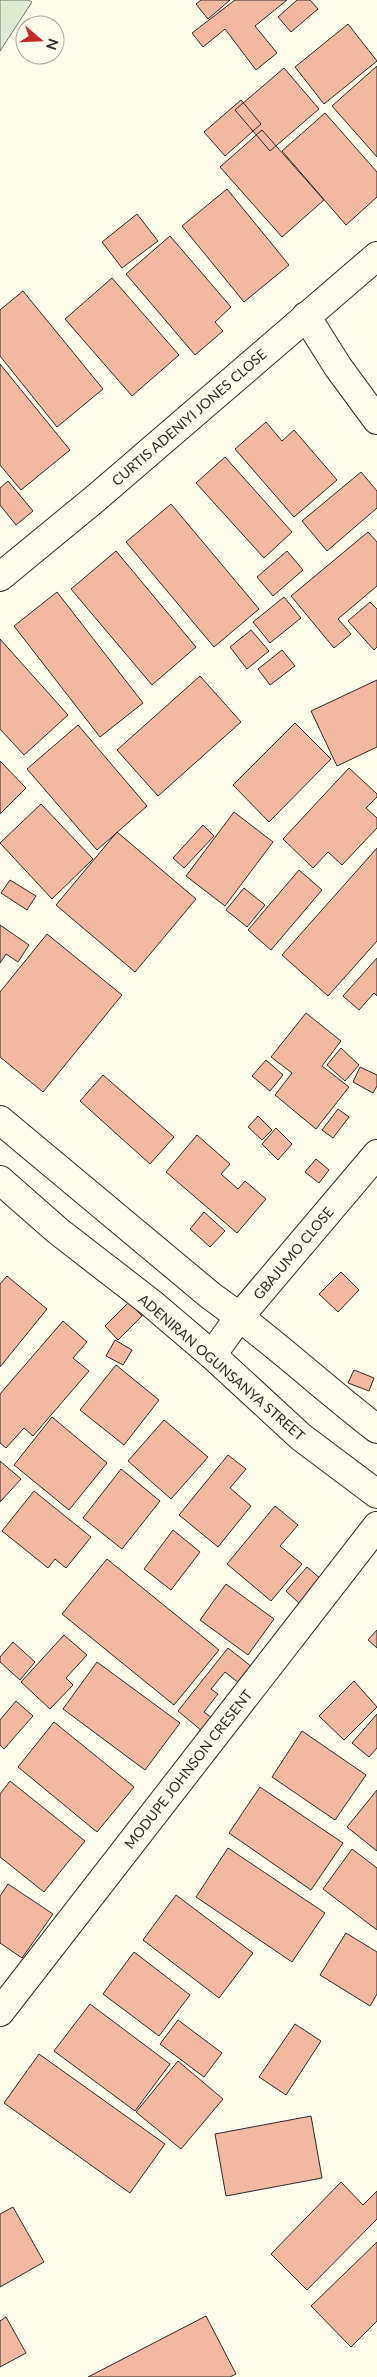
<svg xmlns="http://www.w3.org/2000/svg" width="377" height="2377" font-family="Lato,sans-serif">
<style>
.green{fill:#deebd1;stroke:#74746e}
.building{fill:#f2b8a0;stroke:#2b2b2b}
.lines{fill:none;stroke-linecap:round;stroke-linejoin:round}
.minor-casing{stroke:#2b2b2b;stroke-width:30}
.secondary-casing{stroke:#2b2b2b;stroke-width:30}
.minor{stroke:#fdfbea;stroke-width:28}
.secondary{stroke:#fdfbea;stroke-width:28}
.labels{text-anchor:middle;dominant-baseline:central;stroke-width:4;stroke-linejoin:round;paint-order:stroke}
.street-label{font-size:14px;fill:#2b2b2b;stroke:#fdfbea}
</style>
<rect width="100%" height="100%" fill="#fdfbea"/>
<path class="green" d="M0,0H28L32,2L0,51Z"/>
<path class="building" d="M201,0H230L208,19L196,4Z
M235,0H287L255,26L277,53L256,70L225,29L203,47L192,33Z
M297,0H310L318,9L291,32L278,17Z
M348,24L377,61L324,104L295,67Z
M377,66V157L332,106Z
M284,68L319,109L270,151L235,110Z
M241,100L261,124L225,156L204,132Z
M325,113L377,172V197L346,225L282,151Z
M262,130L324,200L282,237L220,167Z
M227,189L289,265L244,302L182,226Z
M137,214L158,241L122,268L102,242Z
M170,236L231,307L215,322L223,331L195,355L126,274Z
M112,278L179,355L132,396L65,319Z
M23,291L103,389L57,427L0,356V310Z
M0,364L70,450L21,490L0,465Z
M266,422L282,441L294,430L337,480L294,517L235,449Z
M225,457L292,532L264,558L196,483Z
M361,472L377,491V508L327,551L302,521Z
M8,481L33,511L16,525L0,505V488Z
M171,504L259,609L214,647L126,542Z
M368,532L377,542V586L338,619L351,634L334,648L291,596Z
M116,551L196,647L152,685L71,589Z
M287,551L303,570L273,596L257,577Z
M57,592L143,703L100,737L14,626Z
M284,597L301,618L270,643L253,622Z
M370,602L377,609V647L374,650L348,621Z
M251,630L269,651L247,669L230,647Z
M0,639L68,715L24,755L0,729Z
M282,650L295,666L270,685L258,669Z
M200,676L241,722L158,796L117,750Z
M377,680V747L337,766L311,711Z
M295,723L331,759L269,822L233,785Z
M78,725L147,806L97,850L27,769Z
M0,761L26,788L0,814Z
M349,768L377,794V797L366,808L377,818V828L342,865L328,852L313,868L283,839Z
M41,804L93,859L52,899L0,843Z
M234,812L273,842L225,906L186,876Z
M203,825L214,836L184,868L173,858Z
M117,832L196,899L135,972L56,905Z
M377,848V941L328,996L282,955Z
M299,870L322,890L271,950L248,930Z
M10,880L36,896L27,910L1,893Z
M244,888L265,905L247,927L226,910Z
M0,925L29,945L18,962L6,954L0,963Z
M47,934L122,995L43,1092L0,1057V992Z
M377,958V996L374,993L359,1010L343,996Z
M306,1013L341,1041L322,1066L349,1087L316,1129L275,1095L292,1073L271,1057Z
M341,1048L359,1065L345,1081L327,1065Z
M266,1060L283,1075L270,1091L252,1076Z
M360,1067L377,1075V1086L373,1093L353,1082Z
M103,1075L174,1137L150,1164L80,1101Z
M338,1109L349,1117L333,1138L322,1130Z
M258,1116L272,1130L262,1140L248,1127Z
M276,1128L292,1144L278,1160L262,1144Z
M197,1135L230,1164L221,1174L238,1189L245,1181L266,1199L237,1233L166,1172Z
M316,1159L329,1170L319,1183L305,1172Z
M204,1212L225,1231L210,1247L190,1229Z
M341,1272L359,1290L338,1312L319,1294Z
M7,1276L47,1309L0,1367V1284Z
M129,1302L142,1316L118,1340L105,1326Z
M63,1321L87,1342L73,1358L89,1371L33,1436L24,1428L6,1448L0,1443V1394Z
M115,1340L132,1350L123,1365L106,1356Z
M116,1365L159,1400L124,1445L80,1410Z
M354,1370L374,1378L369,1391L348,1383Z
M52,1417L107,1463L69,1510L14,1465Z
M164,1420L208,1457L171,1499L128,1461Z
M228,1455L246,1469L230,1488L251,1506L218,1547L179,1515Z
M0,1461L21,1479L0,1502Z
M121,1469L160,1501L122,1549L83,1518Z
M34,1491L91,1537L66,1568L55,1559L48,1568L2,1531Z
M275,1506L298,1525L280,1546L302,1564L271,1601L227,1564Z
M173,1530L200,1552L171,1590L144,1569Z
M107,1559L219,1650L174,1705L62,1614Z
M307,1567L321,1579L300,1604L286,1591Z
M226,1584L274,1619L248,1655L200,1620Z
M377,1630V1648L368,1640Z
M64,1635L87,1655L66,1678L73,1685L50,1709L21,1682Z
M13,1642L35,1662L20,1680L0,1662V1657Z
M228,1648L252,1667L240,1684L225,1672L211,1689L218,1694L204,1712L212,1718L202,1731L178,1711Z
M97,1662L180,1723L145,1770L63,1709Z
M354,1681L377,1707L344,1740L319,1716Z
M16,1701L33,1716L4,1749L0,1745V1720Z
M377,1714V1748L369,1757L352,1743Z
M54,1722L134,1787L97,1832L18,1767Z
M302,1731L366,1775L335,1820L272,1777Z
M10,1781L85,1841L44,1892L0,1857V1794Z
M260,1787L343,1843L311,1890L229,1833Z
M377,1790V1851L347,1827Z
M228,1848L325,1913L292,1962L196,1897Z
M352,1849L377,1868V1930L323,1889Z
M8,1884L53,1914L22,1958L0,1943V1896Z
M176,1895L253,1953L219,1998L143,1940Z
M346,1933L377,1952V1994L370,2006L320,1975Z
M134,1952L190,1995L159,2036L103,1994Z
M90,2004L170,2064L135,2111L54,2051Z
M178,2020L222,2053L204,2077L160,2044Z
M295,2024L321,2041L286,2095L259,2077Z
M39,2054L165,2144L130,2193L4,2103Z
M178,2061L223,2099L181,2149L136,2112Z
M311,2116L322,2178L226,2196L215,2134Z
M341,2182L363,2205L377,2191V2219L307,2290L271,2254Z
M13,2207L44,2262L0,2287V2214Z
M377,2242V2321L351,2347L311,2306Z
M206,2316L236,2374L230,2377H88Z
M6,2317L26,2353L0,2367V2321Z"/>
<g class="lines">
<defs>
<path id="minor" d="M306,316L338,367L377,420
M0,577L96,498L377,256
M212,1355L240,1316L377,1154
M0,2012L377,1526"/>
<path id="secondary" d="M0,1120L211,1296C269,1337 321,1386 377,1429
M0,1180L58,1231L151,1303L212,1355L301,1437L377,1494"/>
</defs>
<use href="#minor" class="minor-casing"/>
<use href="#secondary" class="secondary-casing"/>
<use href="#minor" class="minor"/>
<use href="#secondary" class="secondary"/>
</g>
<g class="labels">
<g class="street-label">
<text transform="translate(189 417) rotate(-41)">CURTIS ADENIYI JONES CLOSE</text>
<text transform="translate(293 1253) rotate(-50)">GBAJUMO CLOSE</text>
<text transform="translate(222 1367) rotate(41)">ADENIRAN OGUNSANYA STREET</text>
<text transform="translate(188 1769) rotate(-52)">MODUPE JOHNSON CRESENT</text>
</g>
</g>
<g transform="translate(40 40) rotate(109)"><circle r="24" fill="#fdfbea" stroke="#a9a89e"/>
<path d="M0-4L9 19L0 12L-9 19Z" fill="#c62828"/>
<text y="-8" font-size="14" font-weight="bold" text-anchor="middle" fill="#2b2b2b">N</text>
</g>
</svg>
